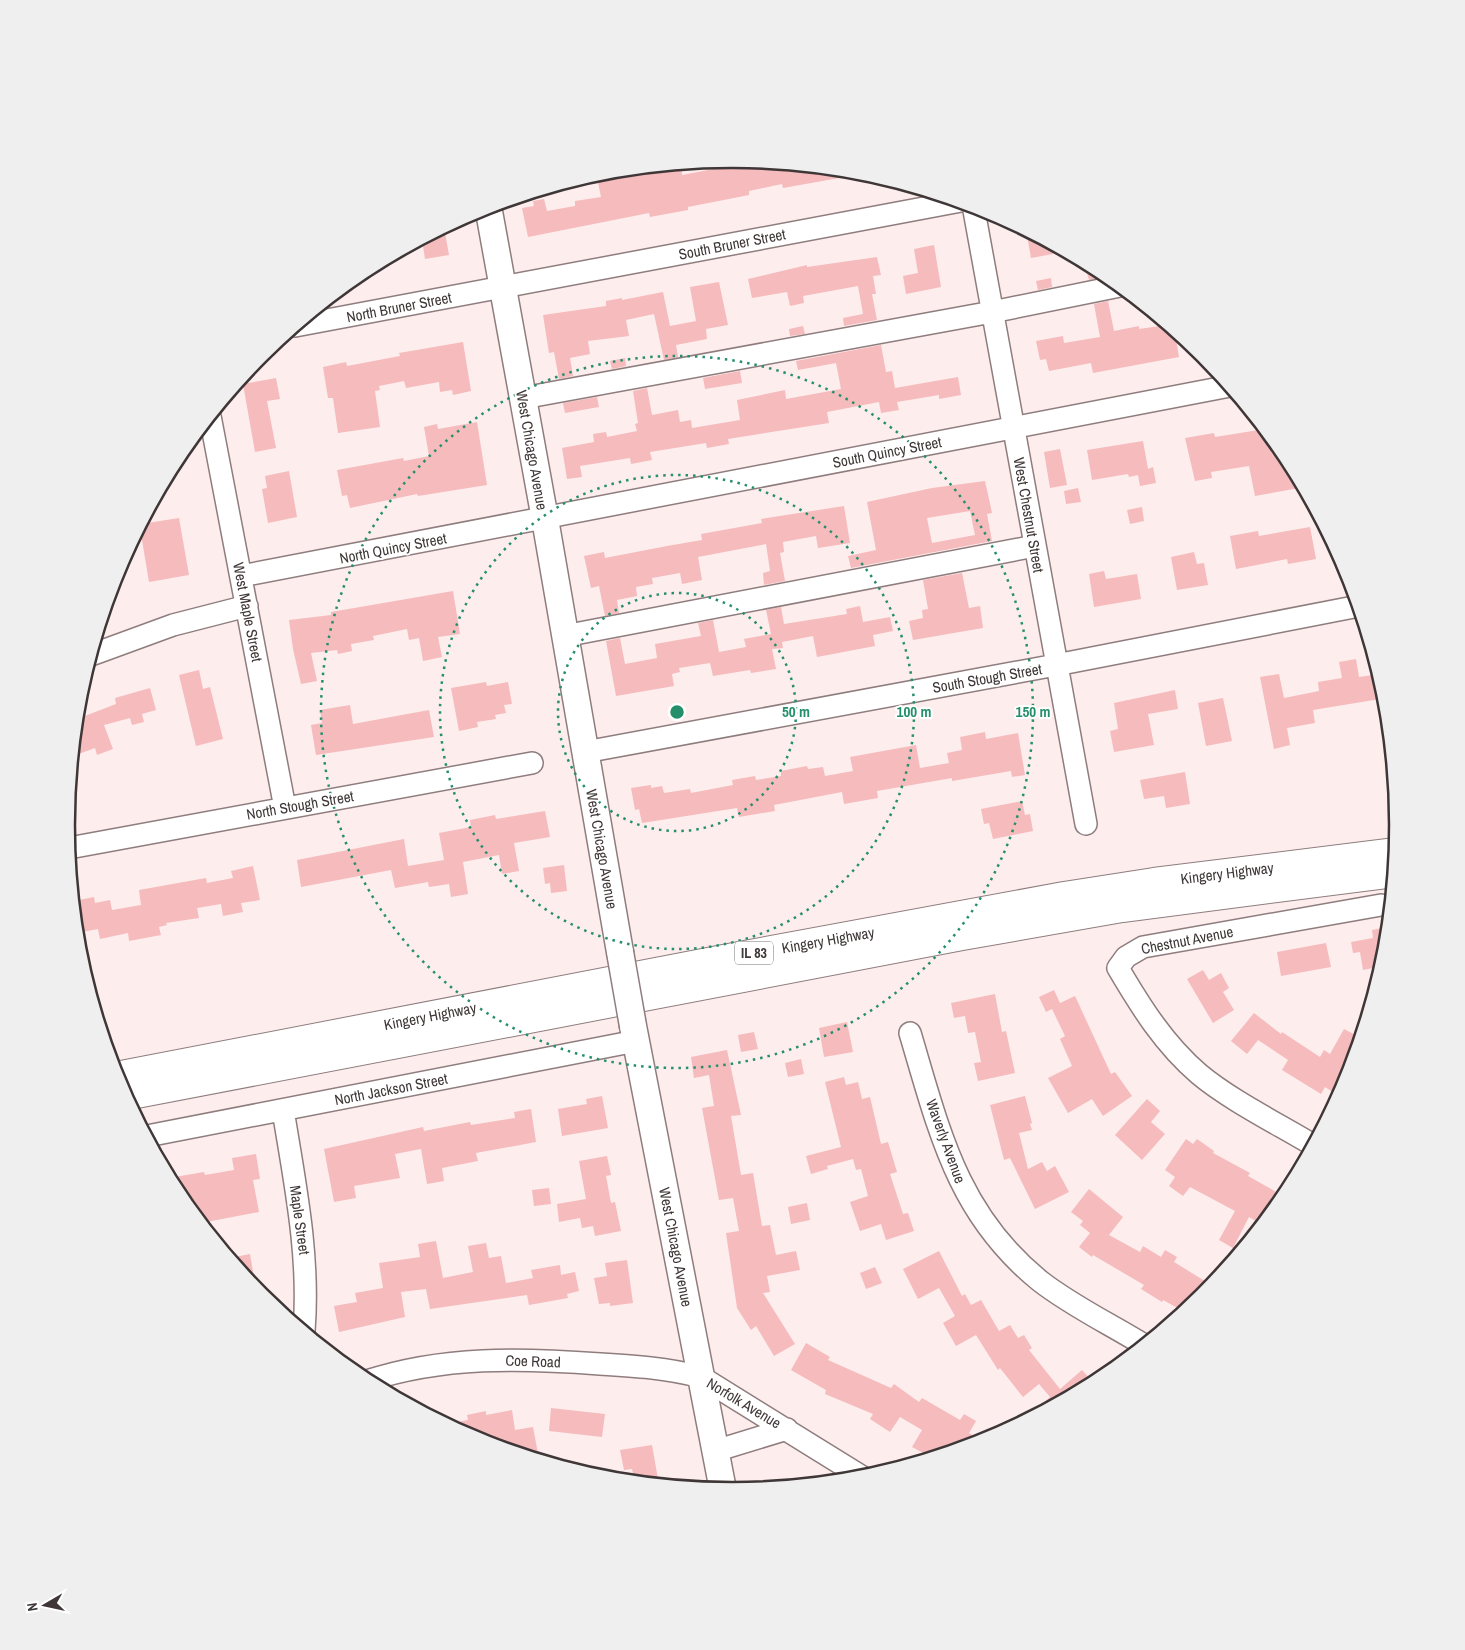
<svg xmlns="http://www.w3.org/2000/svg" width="1465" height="1650" font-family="'Archivo Narrow',sans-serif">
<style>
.building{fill:#f6bbbd;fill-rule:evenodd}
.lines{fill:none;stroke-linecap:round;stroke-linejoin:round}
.minor-casing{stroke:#8f7d7e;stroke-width:24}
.major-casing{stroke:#8f7d7e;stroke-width:29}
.highway-casing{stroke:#8f7d7e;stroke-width:30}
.minor{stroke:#fff;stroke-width:21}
.major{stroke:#fff;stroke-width:26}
.highway{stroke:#fff;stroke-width:28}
.major-bridge-casing{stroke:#8f7d7e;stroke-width:29;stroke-linecap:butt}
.major-bridge{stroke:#fff;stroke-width:26}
.ring{fill:none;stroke:#258f6c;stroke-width:2.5;stroke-dasharray:2.5 5}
.labels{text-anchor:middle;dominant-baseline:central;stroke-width:4;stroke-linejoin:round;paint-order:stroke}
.shield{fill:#fff;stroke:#797373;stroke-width:1}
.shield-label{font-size:14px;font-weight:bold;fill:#3f3737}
.street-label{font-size:15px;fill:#3f3737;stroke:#fff}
.rim{fill:none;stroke:#3f3737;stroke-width:2.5}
.centre{fill:#258f6c;stroke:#fff;stroke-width:2.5}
.ring-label{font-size:15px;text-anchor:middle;font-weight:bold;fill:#258f6c;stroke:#fff;stroke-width:4;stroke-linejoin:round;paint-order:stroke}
</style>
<rect width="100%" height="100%" fill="#fdeded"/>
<path class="building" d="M733,159L856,171V175L783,188L782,184L749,191V195L688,207V210L650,217L649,213L528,237L522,208L534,206L533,201L544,199L547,211L575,206V201L601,197L596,173L681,164L682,175L724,167L722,160Z
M444,227L449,255L425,259L422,239Z
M1026,230L1051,244L1053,254L1031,258Z
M934,245L941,287L906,294L903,276L918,273L914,249Z
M877,257L881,275L873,276L876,294H872L877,320L844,326L843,318L863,314L858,286L803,296L804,303L790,306L787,292L752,298L748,279L807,265V267Z
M1102,271L1103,277L1089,280L1087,273Z
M1051,278L1052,287L1038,290L1036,281Z
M719,282L728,325L706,329L707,339L676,345L678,357L664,360L654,314L626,320L629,336L588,341L590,354L570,358L573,376L559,379L554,352L549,353L543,315L606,306V301L622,298V300L663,292L670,326L696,321L690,287Z
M1108,301L1114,331L1139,326V329L1167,325L1169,334L1175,333L1179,357L1093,373L1091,363L1049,371L1046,359L1040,360L1036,341L1063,336L1064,343L1100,337L1094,304Z
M803,326L805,334L790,336L789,329Z
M463,342L471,391L453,395L452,390L440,392L439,382L406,388L404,381L379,386L380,390L375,391L380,427L338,433L333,398H328L323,367L346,362L347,366L400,356L399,353Z
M881,345L886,372L892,371L895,388L958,377L961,395L939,399V395L897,402L899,410L881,413L879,402L827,412L829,423L728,439L729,444L707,448L706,443L650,452L652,460L631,464L630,458L580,466L582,477L567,479L562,448L594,442L593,434L606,432L607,437L637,431L635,424L638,423L633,391L647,388L652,415L678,410L680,422L691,420L692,428L740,420L737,400L785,390L786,399L841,389L836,363L798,370L796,361Z
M625,358L626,366L612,369L610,361Z
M740,371L742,383L705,389L703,378Z
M276,378L280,399L267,401L276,448L255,452L243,384Z
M597,397L599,407L565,413L563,403Z
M477,422L487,485L418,496L417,494L350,508L347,495L342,496L337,470L403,458L404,461L429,456L424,427L437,424L438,429Z
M1265,429L1287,455L1296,473L1299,488L1255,496L1249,466L1211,472L1212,478L1195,481L1185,438L1214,433L1215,437Z
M1143,441L1148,469L1153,467L1156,483L1140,486L1138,475L1129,477L1128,474L1092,480L1087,450Z
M1060,449L1067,485L1050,488L1044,452Z
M289,471L297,517L268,523L262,489L267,488L265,476Z
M985,481L992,513L987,514L992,541L851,568L848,556L876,550L867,502L932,488ZM970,511L975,535L932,543L927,518Z
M1078,488L1081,502L1066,504L1064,491Z
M844,506L850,543L818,548L816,536L783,542L784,552L780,553L785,581L764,585L763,573L770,571L766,544L698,557L702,580L682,584L680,573L652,578L653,584L636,587L637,596L617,600L619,613L605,616L599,586L591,588L584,556L604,552L605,558L667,546L702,540L701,534L762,523L761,519Z
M1142,507L1144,521L1130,524L1127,510Z
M179,518L189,575L149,582L140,528L141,524Z
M1310,527L1316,559L1288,564L1287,559L1236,569L1230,536L1258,531L1259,536Z
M1194,552L1197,564L1204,563L1208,585L1177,590L1171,557Z
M1104,571L1106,579L1137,574L1141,599L1094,607L1089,574Z
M962,573L969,608L980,606L983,628L913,640L909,621L923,618L922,610L928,609L923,580Z
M453,591L460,634L438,637L442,657L423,661L419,638L409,640L407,629L373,636L374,640L351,644L352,651L338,654L337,650L311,653L317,681L301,684L293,649L289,620L331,615V612Z
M860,606L863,622L890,617L893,631L873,635L875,646L817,657L813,636L782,642L783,648L772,649L776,669L751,673L750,670L713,676L710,663L679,668L680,672L672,674L674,686L616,696L606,641L620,638L625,664L657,658L655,644L701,636L698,623L713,620L719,652L746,647L744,639L771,634L766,610L781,607L784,624L847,614L846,609Z
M1356,659L1359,677L1380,674L1386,698L1313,710L1315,723L1287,728L1290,745L1274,749L1260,677L1279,674L1284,698L1319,691L1318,682L1342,678L1339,662Z
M199,670L203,689L210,687L223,739L196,746L179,675Z
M486,682L487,686L508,682L512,704L504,705L506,713L495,715L496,719L477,722L478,727L459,731L451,688Z
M150,688L156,710L142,714L144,722L132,725L130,718L104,725L113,749L97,755L95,748L73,756L77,719L116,704L115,698Z
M1175,690L1178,709L1148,714L1154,745L1114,752L1110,731L1118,729L1114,703Z
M1223,698L1232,741L1206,746L1198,703Z
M350,705L353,724L429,710L434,737L316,755L311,725L322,723L320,710Z
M985,732L986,739L1018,733L1025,775L1012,777L1011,771L952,781V778L877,791L878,798L844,804L842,792L774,805L775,811L739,817L737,808L642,823L639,809L635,810L631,788L651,785V788L662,786L664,793L690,789L691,793L733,785L732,780L755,776L756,780L781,776V771L807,766L808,769L823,767L825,776L853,771L850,757L916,745L920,768L949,763L947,753L962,750L960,737Z
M1185,772L1190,804L1166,808L1164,796L1144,799L1140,780Z
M1022,801L1025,815L1030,814L1033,831L993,839L989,823L984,824L981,809Z
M545,811L550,837L514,843L519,871L502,874L499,855L463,862L468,894L451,897L449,884L429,887L428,882L395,888L391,870L301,887L297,860L404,839L408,866L444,860L439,833L471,827L470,820L495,815L496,819Z
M564,865L567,891L551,893L550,883L545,884L543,868Z
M253,866L260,900L241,903L243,912L223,916L221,904L197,908L199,918L166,923L167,925L159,927L161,935L129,941L128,933L100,939L98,929L77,933L74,901L94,897L95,903L110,900L112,910L141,905L139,890L206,878L207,883L233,878L231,871Z
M1389,927L1383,963L1378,964V967L1363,970L1360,952L1353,953L1351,942L1373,938L1372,930Z
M1326,943L1331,967L1281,976L1277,952Z
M1203,970L1209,980L1221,973L1229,988L1223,992L1234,1010L1213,1023L1187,979Z
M1054,990L1060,1003L1075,996L1111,1074L1115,1072L1132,1096L1103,1116L1092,1099L1068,1113L1048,1078L1072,1066L1060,1039L1065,1036L1052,1009L1046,1012L1039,997Z
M995,994L1002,1032L1006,1031L1015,1073L978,1081L974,1063L981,1062L975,1032L968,1033L965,1016L954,1018L951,1003Z
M1254,1013L1281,1034L1282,1032L1320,1057L1324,1050L1330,1054L1344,1029L1361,1038L1333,1092L1325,1087L1321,1094L1282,1070L1288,1060L1258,1040L1247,1054L1231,1041Z
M847,1022L853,1052L824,1057L819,1028Z
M754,1032L758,1049L741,1052L738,1035Z
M727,1050L741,1115L731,1116L741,1175L753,1173L762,1226L770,1225L776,1255L796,1251L800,1270L767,1276L770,1292L763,1293L795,1344L774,1356L756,1326L751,1330L737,1308L726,1233L739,1231L733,1198L719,1200L702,1108L714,1106L709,1075L694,1078L691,1057Z
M801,1059L804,1074L788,1077L785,1063Z
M844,1077L846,1085L858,1082L862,1099L870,1097L881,1144L888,1142L897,1172L890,1174L903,1214L908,1213L914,1231L886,1240L881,1224L860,1231L850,1202L868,1196L861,1169L856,1170L853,1159L827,1166L828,1169L811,1174L806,1156L841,1147L825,1082Z
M602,1096L608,1128L562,1136L558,1109L587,1104L586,1099Z
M1025,1096L1032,1123L1030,1124L1032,1130L1019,1133L1028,1169L1042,1162L1047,1171L1055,1166L1069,1192L1035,1209L1010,1158L1004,1160L990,1105Z
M1147,1099L1160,1111L1151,1122L1165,1134L1142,1160L1115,1135Z
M531,1109L536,1142L476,1153L478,1161L442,1168L444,1181L427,1184L421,1149L395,1154L400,1178L354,1186L356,1198L334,1202L324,1149L423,1127L424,1131L470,1122L471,1125L515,1118L514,1112Z
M1186,1139L1193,1144L1197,1139L1214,1151L1213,1153L1250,1173L1248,1176L1285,1197L1270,1215L1265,1212L1259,1223L1249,1217L1233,1248L1219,1240L1235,1211L1190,1187L1183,1196L1169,1186L1175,1177L1165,1170Z
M256,1154L260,1179L253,1180L259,1212L201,1223L178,1195L169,1178L204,1172L205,1175L234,1170L232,1158Z
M607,1156L611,1175L606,1176L611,1203L615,1202L621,1231L595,1236L593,1226L582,1228L580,1218L559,1222L557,1204L586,1199L579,1161Z
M549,1188L551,1204L534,1206L532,1190Z
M1089,1189L1123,1217L1109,1235L1140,1252L1143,1246L1161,1257L1165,1250L1177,1257L1174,1262L1208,1283L1198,1300L1185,1312L1163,1300L1162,1302L1141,1289L1144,1285L1093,1255L1092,1257L1079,1247L1090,1233L1080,1225L1083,1221L1071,1212Z
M807,1203L810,1220L791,1224L788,1207Z
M436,1241L443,1278L473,1272L468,1246L486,1243L489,1258L501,1256L506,1283L533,1278L531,1270L560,1265L561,1275L575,1272L579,1291L567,1294L568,1298L529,1305L527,1295L430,1309L426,1289L401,1292L405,1317L339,1332L334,1306L357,1302L355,1293L383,1288L379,1263L420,1257L418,1244Z
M939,1251L962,1296L965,1294L971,1305L981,1300L999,1331L1010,1325L1018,1338L1024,1335L1032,1348L1029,1350L1060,1389L1082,1370L1094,1383L1042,1412L1039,1407L1050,1397L1039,1384L1023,1397L1000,1368L998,1370L976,1335L956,1346L943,1323L955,1316L939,1288L918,1299L903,1269Z
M250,1254L256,1290L230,1258Z
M627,1260L633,1303L610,1306V1303L599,1304L594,1278L607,1276L605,1263Z
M875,1267L882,1283L866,1289L860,1273Z
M806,1343L830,1357L828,1360L891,1388L894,1384L919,1402L922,1398L960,1420L964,1414L976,1421L969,1433L983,1442L931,1457L912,1447L922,1430L900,1417L890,1432L870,1419L873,1414L825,1394L826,1390L791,1370Z
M551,1408L605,1414L602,1437L549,1431Z
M512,1410L515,1430L533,1427L539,1459L477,1440L446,1424L468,1420L467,1415L486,1411V1415Z
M652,1445L658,1479L635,1482L632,1469L624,1470L620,1450Z"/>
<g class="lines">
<defs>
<path id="minor" d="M973,205L1086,824
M295,326L961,201
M523,398L992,312L1120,286
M210,416L285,808
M241,576L1230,386
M564,636L1035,546
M91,655L173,625L247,606
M585,752L1056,665L1359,606
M69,848L532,763
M910,1033C939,1130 957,1214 1040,1281C1072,1306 1110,1324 1144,1345
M283,1110C295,1184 310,1256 304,1331
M147,1136L636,1041
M1313,1145C1278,1124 1230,1100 1199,1074C1164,1044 1141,1007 1118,968L1126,957L1143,947L1381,905
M367,1381C443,1356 521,1358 600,1364C634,1366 667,1368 701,1377L864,1478
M715,1451L787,1429"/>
<path id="major" d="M488,206L545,519L620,952
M633,1026L723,1490"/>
<path id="highway" d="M116,1076L734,957L1064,896L1154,882L1396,852
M126,1096L962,936L1122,908L1394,873"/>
</defs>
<use href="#minor" class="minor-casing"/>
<use href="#major" class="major-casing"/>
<use href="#highway" class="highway-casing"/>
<use href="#minor" class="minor"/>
<use href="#major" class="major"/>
<use href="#highway" class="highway"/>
<defs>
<path id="major-bridge" d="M620,952L633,1026"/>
</defs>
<use href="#major-bridge" class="major-bridge-casing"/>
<use href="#major-bridge" class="major-bridge"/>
</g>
<g class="ring">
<circle cx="677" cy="712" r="119"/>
<circle cx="677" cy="712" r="237"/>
<circle cx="677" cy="712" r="356"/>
</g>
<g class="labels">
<rect class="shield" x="735" y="941.5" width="38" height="23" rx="4"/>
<g class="shield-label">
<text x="754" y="953">IL 83</text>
</g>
<g class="street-label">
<text transform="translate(732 244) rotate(-11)">South Bruner Street</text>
<text transform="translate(399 307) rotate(-11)">North Bruner Street</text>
<text transform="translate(532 450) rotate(80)">West Chicago Avenue</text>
<text transform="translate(887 452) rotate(-11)">South Quincy Street</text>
<text transform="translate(1029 515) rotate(80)">West Chestnut Street</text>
<text transform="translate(393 548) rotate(-11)">North Quincy Street</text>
<text transform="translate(248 612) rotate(79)">West Maple Street</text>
<text transform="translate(987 678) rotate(-10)">South Stough Street</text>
<text transform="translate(300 805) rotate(-10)">North Stough Street</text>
<text transform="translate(602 849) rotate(80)">West Chicago Avenue</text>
<text transform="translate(1227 873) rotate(-7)">Kingery Highway</text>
<text transform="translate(828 940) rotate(-10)">Kingery Highway</text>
<text transform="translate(1187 940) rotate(-11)">Chestnut Avenue</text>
<text transform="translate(430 1016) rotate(-11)">Kingery Highway</text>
<text transform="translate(391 1089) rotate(-11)">North Jackson Street</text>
<text transform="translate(946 1141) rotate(70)">Waverly Avenue</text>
<text transform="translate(300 1220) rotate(82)">Maple Street</text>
<text transform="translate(676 1247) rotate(79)">West Chicago Avenue</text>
<text transform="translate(533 1361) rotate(2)">Coe Road</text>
<text transform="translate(744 1403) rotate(31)">Norfolk Avenue</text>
</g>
</g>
<path d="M0 0H1465V1650H0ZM75 825a657 657 0 1 1 1314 0a657 657 0 1 1-1314 0Z" fill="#f0efef" fill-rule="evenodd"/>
<path class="rim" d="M75 825a657 657 0 1 1 1314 0a657 657 0 1 1-1314 0Z"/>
<circle cx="677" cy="712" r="8" class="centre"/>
<g class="ring-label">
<text x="796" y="717">50 m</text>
<text x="914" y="717">100 m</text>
<text x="1033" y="717">150 m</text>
</g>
<g transform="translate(45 1605) rotate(261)" stroke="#ffffff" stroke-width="4" paint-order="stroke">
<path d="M0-4L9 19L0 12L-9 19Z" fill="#3f3737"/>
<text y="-8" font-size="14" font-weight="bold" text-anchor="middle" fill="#3f3737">N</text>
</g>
</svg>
